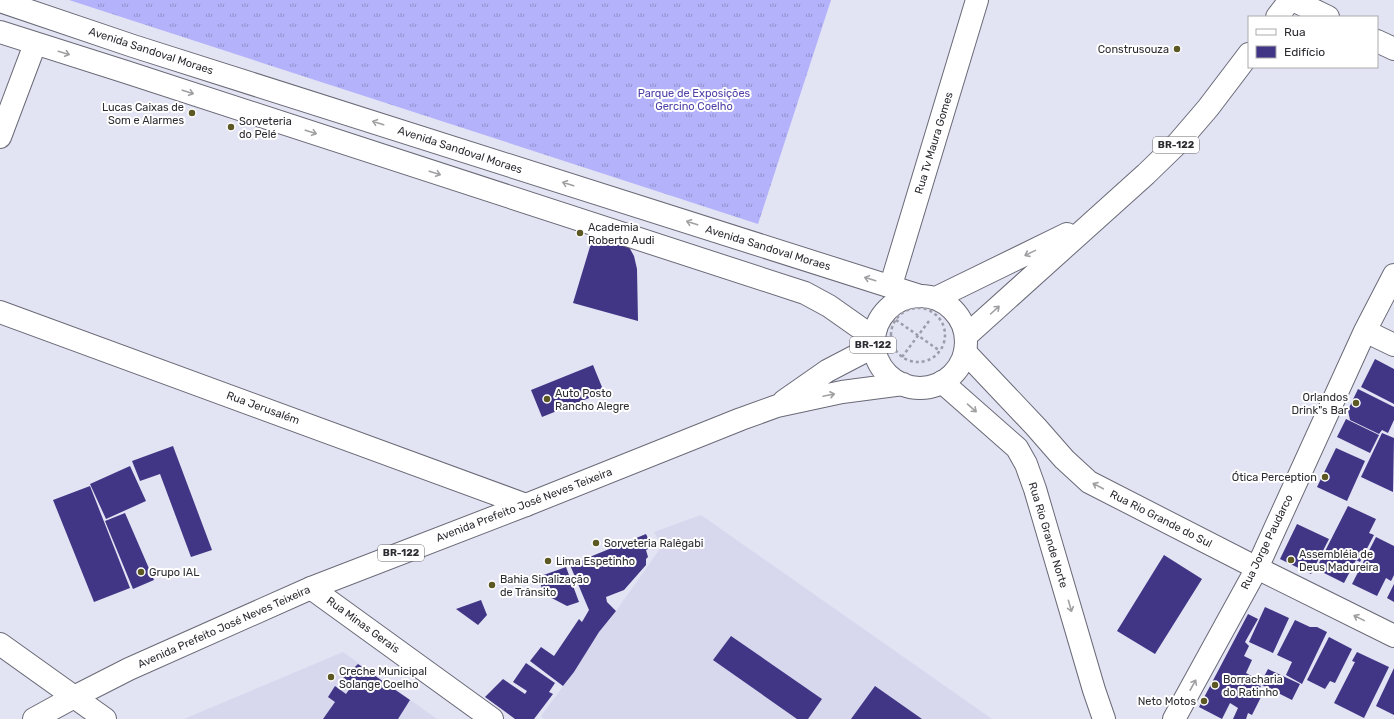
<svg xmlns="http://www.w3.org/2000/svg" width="1394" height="719" font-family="Rubik,sans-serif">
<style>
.built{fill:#d7d7ee}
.grass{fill:url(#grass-tufts)}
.building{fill:#403685}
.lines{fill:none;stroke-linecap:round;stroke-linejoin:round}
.street-casing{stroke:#696a77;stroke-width:24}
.secondary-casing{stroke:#696a77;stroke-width:24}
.primary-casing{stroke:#696a77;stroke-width:24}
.path{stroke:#9c9da9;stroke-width:2.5;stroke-dasharray:3 3;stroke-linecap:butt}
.street{stroke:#fff;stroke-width:22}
.secondary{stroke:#fff;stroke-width:22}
.primary{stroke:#fff;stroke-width:22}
.oneway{stroke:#a0a0a3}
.poi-dot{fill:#5c5824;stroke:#fff;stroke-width:1.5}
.labels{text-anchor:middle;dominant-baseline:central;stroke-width:4;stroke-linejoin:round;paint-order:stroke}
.shield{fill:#fff;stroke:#6b6b70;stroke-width:1}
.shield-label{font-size:10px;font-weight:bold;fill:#2c2c32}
.poi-label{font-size:11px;fill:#2c2c32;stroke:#fff;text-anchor:start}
.street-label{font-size:11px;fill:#2c2c32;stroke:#fff}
.park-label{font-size:11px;fill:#4f41a7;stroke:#fff}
</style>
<defs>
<pattern id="grass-tufts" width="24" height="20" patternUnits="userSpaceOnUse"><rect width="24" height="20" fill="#b3b2fb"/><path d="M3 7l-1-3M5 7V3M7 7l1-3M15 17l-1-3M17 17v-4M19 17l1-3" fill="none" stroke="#9291cc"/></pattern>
</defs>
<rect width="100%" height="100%" fill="#e2e3f3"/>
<path class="built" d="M701,515L992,719H544L541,716L574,672L599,632L616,611L662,546L654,532Z
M343,652L437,719H184Z"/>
<path class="grass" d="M69,0H831L758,224Z"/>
<path class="building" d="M592,240L629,247L634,256L637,269L638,321L573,303Z
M1375,359L1394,369V404L1361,387Z
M593,365L604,392L542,417L531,390Z
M1358,389L1394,407V420L1388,433L1382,430L1379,434L1350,420L1348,410Z
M1346,419L1379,435L1370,453L1337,437Z
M1382,433L1394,438L1393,492L1361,477Z
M173,446L212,550L191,557L160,474L140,481L132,461Z
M1336,448L1365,461L1347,501L1317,487Z
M130,466L146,501L106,519L90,484Z
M90,486L130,588L94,602L53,500Z
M1348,506L1376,519L1369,533L1374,535L1360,562L1356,560L1344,583L1316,569Z
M125,513L154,580L133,589L105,521Z
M1297,524L1329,539L1311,574L1280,559Z
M646,534L652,547L646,550L648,557L646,559V565L624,590L606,597L607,602L616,611L599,632L574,672L563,686L530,661L541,647L554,656L579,619L582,622L589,610L570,565Z
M1376,537L1394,546V575L1391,581L1386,578L1377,596L1352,584Z
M1164,555L1202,579L1155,654L1117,631Z
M566,567L579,602L567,606L544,594L538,577Z
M1394,584V602L1387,598Z
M481,600L487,615L478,625L456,609Z
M1265,607L1289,618L1273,653L1249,642Z
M1248,614L1258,619L1245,642L1249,646L1244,656L1252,660L1246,673L1259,680L1258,685L1261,686L1257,693L1262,695L1252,715L1248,713L1246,719H1233L1238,708L1230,703L1222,719L1199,707Z
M1295,620L1310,627H1317L1327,632L1302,684L1286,675L1292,662L1277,655Z
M731,636L822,699L808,719H797L713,660Z
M1329,637L1352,649L1335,683L1330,681L1325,689L1307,680Z
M1357,652L1389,667L1364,718L1334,703L1355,662L1352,661Z
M526,663L555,683L549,692L553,694L534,719H515L485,697L503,679L525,694L527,691L513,682Z
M358,664L410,700L398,719H323L335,702L328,697L335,686L346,694L351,687L341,680Z
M1394,668V715L1376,706Z
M1268,669L1300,684L1292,700L1260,684Z
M875,686L922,719H851Z"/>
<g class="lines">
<defs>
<path id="street" d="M1293,0L1328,17
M1377,41L1394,49
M0,137L35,44
M891,285L977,0
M0,312L526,505
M1365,331L1394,345
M965,352L1036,427L1064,459L1089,482L1257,568L1394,636
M942,382L1017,448L1026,464L1035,489L1094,690L1104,719
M311,588L492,719
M0,644L105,719
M1174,719L1257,568L1365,331L1394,275"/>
<path id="secondary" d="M0,1L133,46L920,296
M0,32L126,72L805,293L829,306L873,337"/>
<path id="primary" d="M1277,17L1290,0
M874 342a46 46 0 1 1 92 0a46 46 0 1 1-92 0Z
M936,298L1067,234
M966,336L1146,174L1178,143L1208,108L1249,54
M784,401L827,371L873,347
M34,719L74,697L129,669L311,588L526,505L741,419L777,406L842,392L903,384"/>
</defs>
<use href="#street" class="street-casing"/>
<use href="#secondary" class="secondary-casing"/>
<use href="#primary" class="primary-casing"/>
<path class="path" d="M891 335a27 27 0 1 1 54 0a27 27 0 1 1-54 0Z
M896,320L940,351
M902,357L929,321"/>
<use href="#street" class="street"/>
<use href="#secondary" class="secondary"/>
<use href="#primary" class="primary"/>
</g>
<defs><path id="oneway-shaft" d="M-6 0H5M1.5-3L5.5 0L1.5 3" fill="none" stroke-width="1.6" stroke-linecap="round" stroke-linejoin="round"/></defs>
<g class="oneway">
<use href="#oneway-shaft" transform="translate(64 53) rotate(17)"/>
<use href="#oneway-shaft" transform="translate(188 92) rotate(18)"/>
<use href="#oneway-shaft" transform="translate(378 123) rotate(-162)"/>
<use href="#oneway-shaft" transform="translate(311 132) rotate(18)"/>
<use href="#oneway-shaft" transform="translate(435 173) rotate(18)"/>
<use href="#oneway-shaft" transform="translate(568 184) rotate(-162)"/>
<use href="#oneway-shaft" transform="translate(692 223) rotate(-162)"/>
<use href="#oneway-shaft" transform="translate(1030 253) rotate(154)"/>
<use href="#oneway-shaft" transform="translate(870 279) rotate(-163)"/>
<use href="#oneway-shaft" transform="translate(995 310) rotate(-42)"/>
<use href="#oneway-shaft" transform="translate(829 395) rotate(-12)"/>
<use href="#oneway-shaft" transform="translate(972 408) rotate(41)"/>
<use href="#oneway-shaft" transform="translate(1098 486) rotate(-152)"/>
<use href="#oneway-shaft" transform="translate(1070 606) rotate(74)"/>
<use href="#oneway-shaft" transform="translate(1359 618) rotate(-154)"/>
<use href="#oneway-shaft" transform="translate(1193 685) rotate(-61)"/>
</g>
<g class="poi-dot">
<circle cx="1177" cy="49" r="4"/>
<circle cx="192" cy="113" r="4"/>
<circle cx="231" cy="127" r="4"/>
<circle cx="580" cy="233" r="4"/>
<circle cx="547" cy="399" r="4"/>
<circle cx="1356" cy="403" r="4"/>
<circle cx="1325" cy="477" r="4"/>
<circle cx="596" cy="543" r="4"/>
<circle cx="1291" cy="560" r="4"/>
<circle cx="548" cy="561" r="4"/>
<circle cx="141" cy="572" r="4"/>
<circle cx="492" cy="585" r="4"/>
<circle cx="331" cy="677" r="4"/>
<circle cx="1215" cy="685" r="4"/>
<circle cx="1204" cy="701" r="4"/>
</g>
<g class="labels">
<g class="shield">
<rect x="1153" y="137" width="46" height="16" rx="3"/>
<rect x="850" y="337" width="46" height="16" rx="3"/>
<rect x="378" y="545" width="46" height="16" rx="3"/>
</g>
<g class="shield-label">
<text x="1176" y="145">BR-122</text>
<text x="873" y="345">BR-122</text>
<text x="401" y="553">BR-122</text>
</g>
<g class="poi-label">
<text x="1169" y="49" text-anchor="end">Construsouza</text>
<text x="184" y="107" text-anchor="end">Lucas Caixas de<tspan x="184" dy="13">Som e Alarmes</tspan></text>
<text x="239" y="121">Sorveteria<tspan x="239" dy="13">do Pelé</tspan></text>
<text x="588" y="227">Academia<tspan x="588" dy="13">Roberto Audi</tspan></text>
<text x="555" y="393">Auto Posto<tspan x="555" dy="13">Rancho Alegre</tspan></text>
<text x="1348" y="397" text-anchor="end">Orlandos<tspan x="1348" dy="13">Drink"s Bar</tspan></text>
<text x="1317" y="477" text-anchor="end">Ótica Perception</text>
<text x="604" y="543">Sorveteria Ralêgabi</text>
<text x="1299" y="554">Assembléia de<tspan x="1299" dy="13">Deus Madureira</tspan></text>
<text x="556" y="561">Lima Espetinho</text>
<text x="149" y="572">Grupo IAL</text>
<text x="500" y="579">Bahia Sinalização<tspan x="500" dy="13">de Trânsito</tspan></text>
<text x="339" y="671">Creche Municipal<tspan x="339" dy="13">Solange Coelho</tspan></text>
<text x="1223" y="679">Borracharia<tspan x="1223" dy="13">do Ratinho</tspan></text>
<text x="1196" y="701" text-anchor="end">Neto Motos</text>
</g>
<g class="street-label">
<text transform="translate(151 51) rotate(18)">Avenida Sandoval Moraes</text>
<text transform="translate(934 143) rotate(-73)">Rua Tv Maura Gomes</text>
<text transform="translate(460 150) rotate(18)">Avenida Sandoval Moraes</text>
<text transform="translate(768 248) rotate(17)">Avenida Sandoval Moraes</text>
<text transform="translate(263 408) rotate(20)">Rua Jerusalém</text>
<text transform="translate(524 505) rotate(-21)">Avenida Prefeito José Neves Teixeira</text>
<text transform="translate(1161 519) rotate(27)">Rua Rio Grande do Sul</text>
<text transform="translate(1048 535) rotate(73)">Rua Rio Grande Norte</text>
<text transform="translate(1267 542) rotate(-64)">Rua Jorge Paudarco</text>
<text transform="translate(363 625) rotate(36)">Rua Minas Gerais</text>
<text transform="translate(224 627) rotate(-24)">Avenida Prefeito José Neves Teixeira</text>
</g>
<g class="park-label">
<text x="694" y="93">Parque de Exposições<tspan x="694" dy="13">Gercino Coelho</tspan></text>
</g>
</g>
<rect x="1248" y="16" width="130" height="52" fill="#ffffff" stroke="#ababad"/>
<rect x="1256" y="29" width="20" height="6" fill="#ffffff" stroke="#ababad"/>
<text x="1284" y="36" font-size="12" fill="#2c2c32">Rua</text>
<rect x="1256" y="46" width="20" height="12" fill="#403685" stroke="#ababad"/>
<text x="1284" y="56" font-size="12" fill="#2c2c32">Edifício</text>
</svg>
